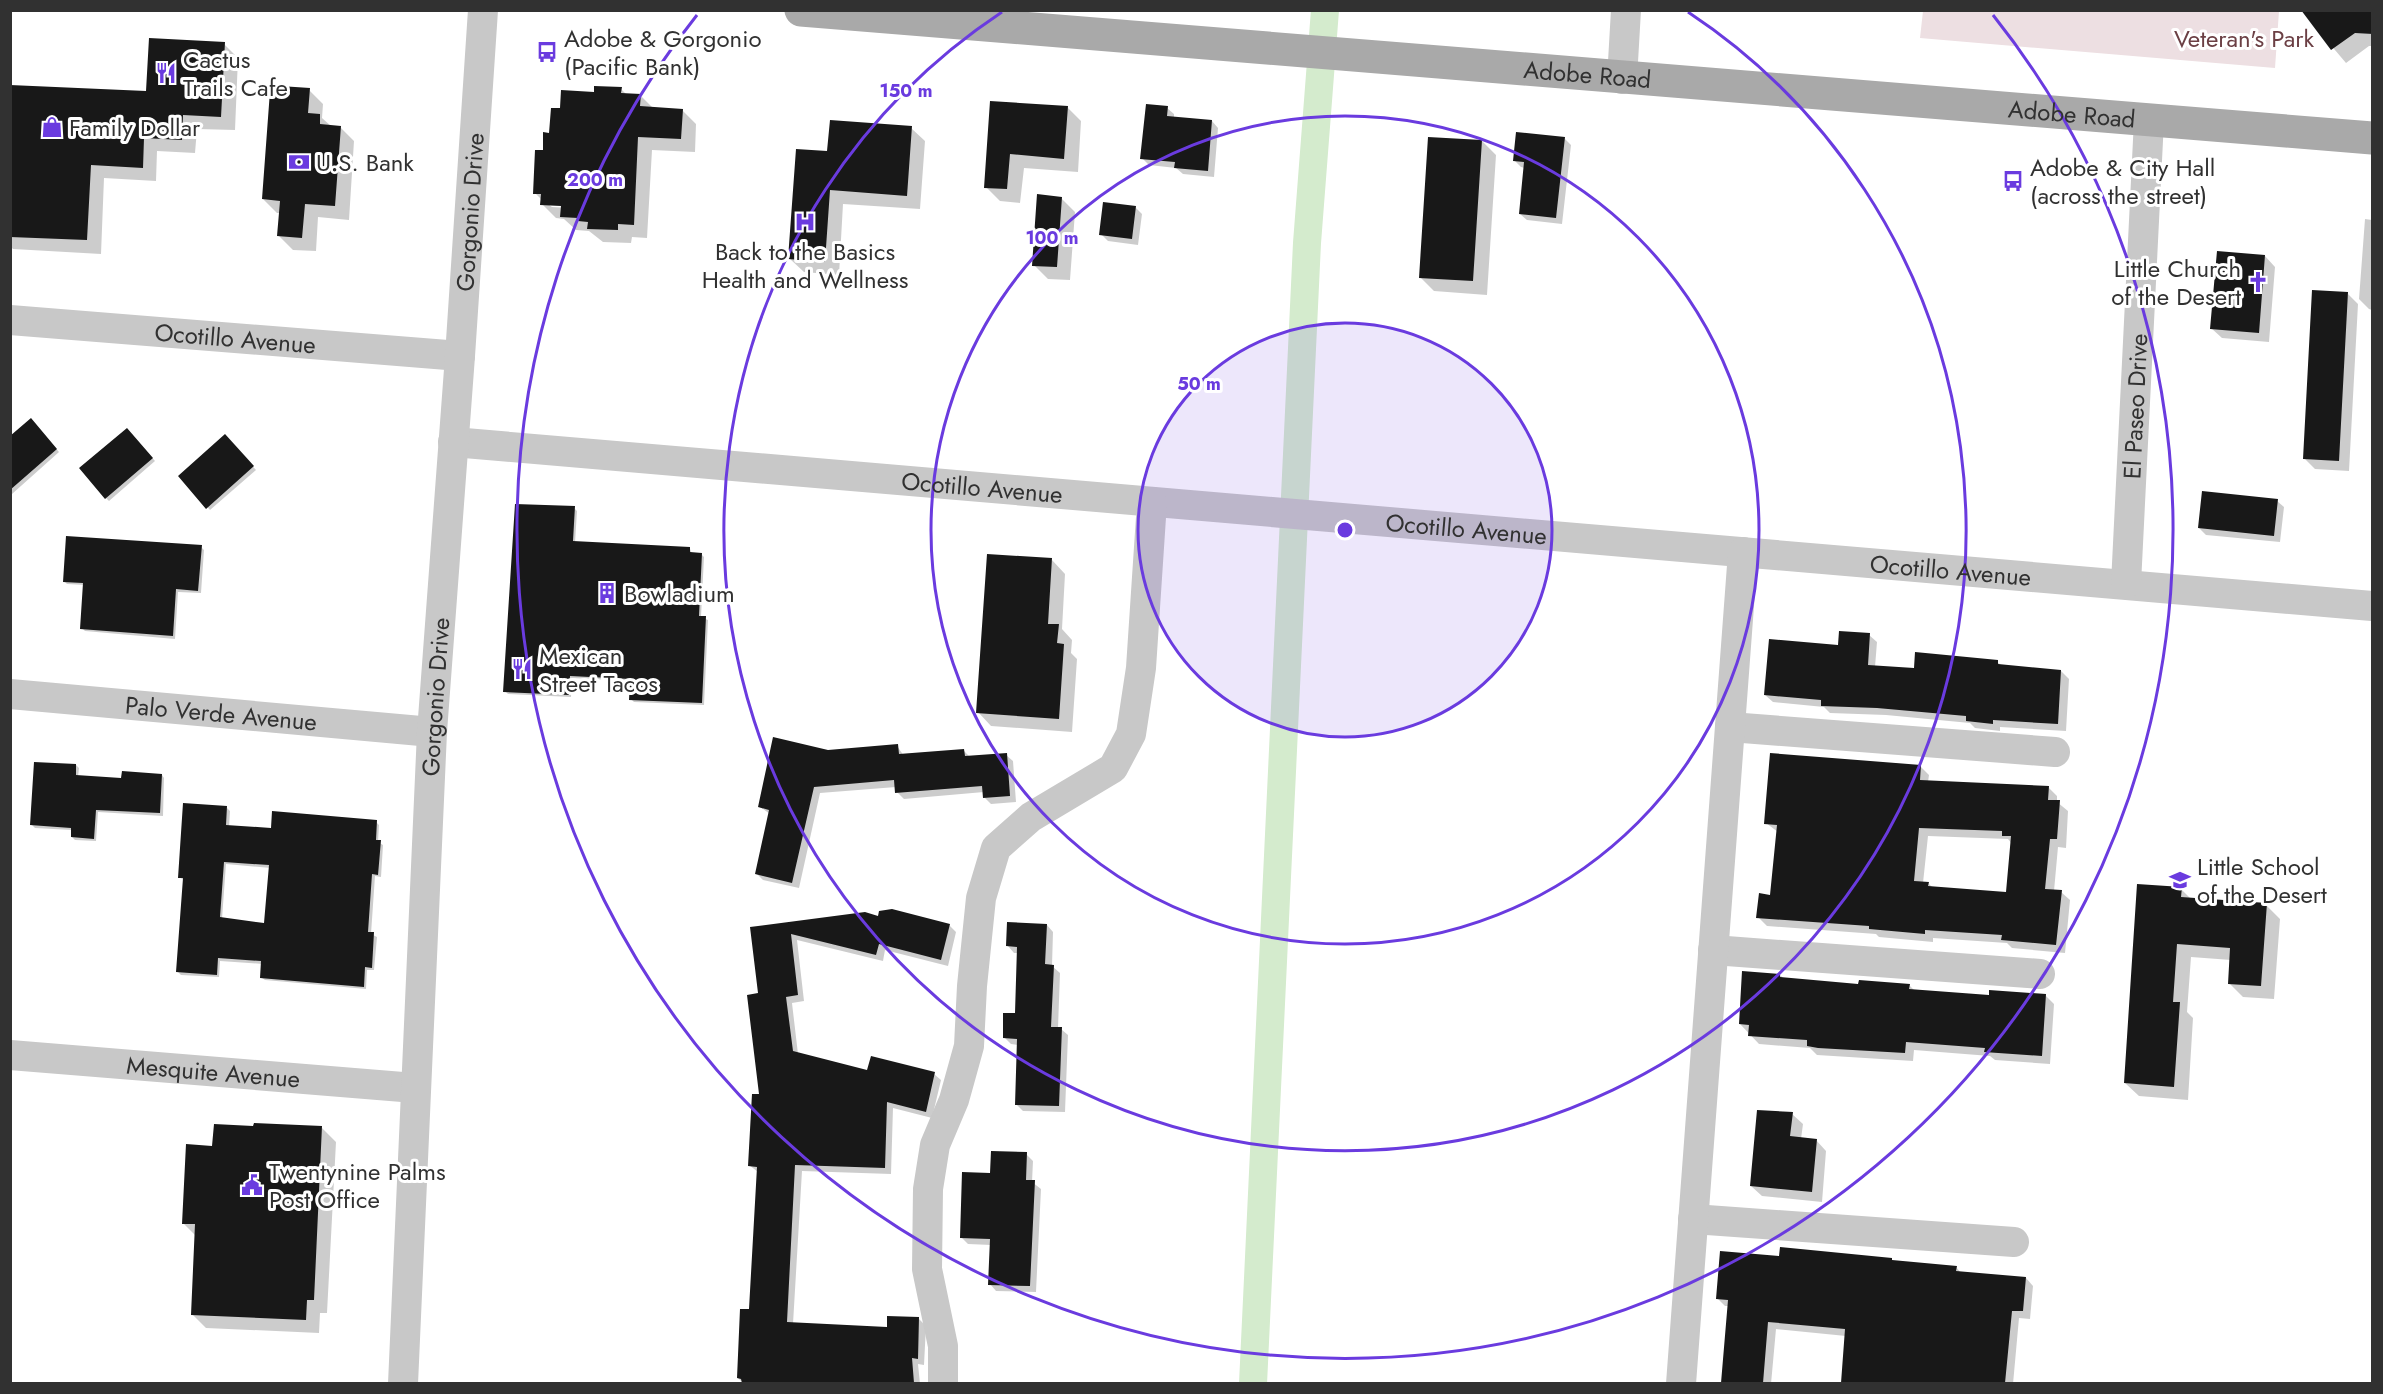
<svg xmlns="http://www.w3.org/2000/svg" width="2383" height="1394" font-family="Jost,sans-serif">
<style>
.green{fill:#eddfe2}
.shadow{fill:#0003;fill-rule:evenodd}
.lines{fill:none;stroke-linecap:round;stroke-linejoin:round}
.canal{stroke:#d4ebcd;stroke-width:28}
.building{fill:#181818;fill-rule:evenodd}
.street{stroke:#c8c8c8;stroke-width:30}
.primary{stroke:#a9a9a9;stroke-width:33}
.ring{fill:none;stroke:#6a3bdf;stroke-width:3}
.labels{text-anchor:middle;dominant-baseline:central;stroke-width:6;stroke-linejoin:round;paint-order:stroke}
.poi-label{font-size:24px;fill:#313131;stroke:#fff;text-anchor:start}
.park-label{font-size:24px;fill:#6b3f44;stroke:#fff}
.street-label{font-size:24px;fill:#313131;stroke:#fff}
.centre{fill:#6a3bdf;stroke:#fff;stroke-width:3}
.ring-label{font-size:18px;text-anchor:middle;font-weight:bold;fill:#6a3bdf;stroke:#fff;stroke-width:6;stroke-linejoin:round;paint-order:stroke}
</style>
<rect width="100%" height="100%" fill="#fff"/>
<path class="green" d="M1923,11V10L2279,11L2275,68L1920,38Z"/>
<path class="shadow" d="M2301,10H2372V46H2369L2346,63Z
M224,44L238,58L235,130L197,129L195,153L157,151L156,181L104,178L101,254L13,249L10,246V86L148,93Z
M621,89L627,95L641,96L654,109L682,110L696,124L695,152L652,150L647,238L632,237L631,243L603,242L589,231L576,230L564,219L556,218L542,204V200L535,193L544,151L561,110L595,94ZM548,204L569,205V208L552,207Z
M309,90L323,104L322,118L331,126L340,127L354,141L349,220L318,217L316,251L293,250L279,236L281,213H277L263,199Z
M991,102L1067,107L1081,121L1078,172L1024,168L1020,203L1000,201L986,187Z
M1167,108L1174,114V118L1212,121L1218,128L1214,177L1183,174L1176,168L1149,165L1142,158Z
M911,128L925,141L920,209L843,204L839,275L804,272L790,259L829,153Z
M1564,138L1571,145L1562,224L1527,220L1520,214L1525,168L1521,167L1515,161Z
M1482,141L1496,155L1487,295L1434,291L1420,277Z
M1061,198L1075,212L1070,280L1048,279L1034,265Z
M1135,207L1142,214L1138,245L1108,241L1101,234Z
M2365,219L2372,220V310L2369,309L2359,299Z
M2265,256L2275,267L2269,342L2222,338L2211,328Z
M2348,294L2358,304L2349,471L2315,469L2305,459Z
M31,420L59,452L12,494L10,438Z
M127,430L155,461L109,501L106,498Z
M225,436L256,470L210,510L180,476Z
M2277,501L2284,507L2280,542L2206,535L2199,528Z
M574,508L577,511L575,543L690,549L692,554H701L704,557L701,617L708,620L704,705L634,702L631,699L632,681L572,678L571,697L508,694L505,691Z
M201,547L204,550L201,593L178,592L175,639L85,631L82,628L85,585L67,584L64,581Z
M1052,560L1065,574L1062,629L1072,640L1071,653L1077,659L1072,732L991,726L978,712Z
M1869,635L1877,642L1875,667L1915,670L1997,662L2001,665L2061,671L2069,679L2066,731L2000,727V731L1975,728L1970,723L1886,715L1830,713L1824,707L1773,702L1765,695L1840,647Z
M897,746L904,756L964,751L970,757L1006,755L1013,761L1016,802L991,804L984,797V792L904,799L897,792L896,787L820,793L799,888L763,880L756,873L770,814L759,806L828,751Z
M76,765L79,768L78,777L123,780L162,775L164,778L163,816L98,812L96,841L75,840L72,837V830L35,828L32,825Z
M1920,766L1929,775L1928,782L2048,787L2057,796V802L2068,811L2066,848L2058,847L2054,891L2061,892L2070,900L2065,953L2012,948L2007,943L1933,938V942L1879,937L1876,934L1767,926L1758,917L1771,896L1778,832L1766,823ZM1928,836L2008,839L2012,844L2007,893L1932,887L1928,883H1923Z
M227,808L230,811L229,827L272,830L376,822L379,825L378,842L383,845L381,877L375,876L371,934L377,937L374,970H367L366,989L265,980L262,978L263,964L220,961L219,977L181,975L178,972L184,880L179,877ZM226,864L271,868L265,925L222,919Z
M2181,889L2192,900L2266,905L2280,919L2274,999L2243,997L2229,983L2231,960L2191,957L2187,1012L2193,1018L2188,1100L2139,1096L2125,1083Z
M879,917L949,925L956,932L948,966L885,950L883,961L797,940L804,1001L792,1003L798,1054L868,1072L934,1074L941,1080L932,1118L893,1108L891,1174L802,1171L793,1324L888,1329L919,1319L926,1326L924,1365L918,1364L920,1384H744L738,1378L750,1311L758,1172L749,1165L761,1096L760,994L751,928Z
M1047,925L1053,932L1052,966L1060,973L1058,1028L1061,1029L1068,1035L1065,1112L1023,1111L1016,1104L1019,1045L1011,1044L1004,1037L1016,1015L1018,953H1014L1008,946Z
M1780,975L1784,979L1860,985H1909L1915,991L1990,997L2045,995L2054,1004L2050,1064L1995,1060L1990,1056L1914,1050L1913,1061L1817,1055L1810,1048L1759,1044L1740,1024Z
M1792,1114L1803,1124L1801,1139L1816,1140L1826,1151L1822,1202L1762,1196L1751,1186Z
M322,1128L336,1142L327,1313H320L319,1333L206,1328L192,1314L196,1236L183,1223Z
M1026,1154L1033,1161L1032,1182L1041,1189L1036,1292L996,1291L990,1284L991,1245L968,1244L961,1237L991,1174Z
M1780,1257L1891,1259L1894,1262L1956,1267L1961,1273L2026,1278L2033,1286L2030,1319L2019,1318L2013,1384H1842L1846,1336L1776,1329L1771,1384H1722L1729,1306H1725L1717,1298Z"/>
<g class="lines">
<path class="canal" d="M1253,1384L1307,243L1325,10"/>
</g>
<path class="building" d="M2301,10H2373V34L2355,33L2331,50Z
M149,38L225,42L221,117L183,115L182,140L144,138L143,168L91,165L87,240L10,237V85L146,91Z
M280,86L310,88L308,113L320,114V124L341,126L335,206L305,204L302,238L277,236L280,201L262,199L270,91L280,92Z
M594,86L622,87L621,93L641,94L640,106L683,109L681,139L638,137L634,225L618,224V230L587,229L588,222L578,221V218L560,217L561,206L540,205L541,194H533L535,150H543V132L549,133L551,108H560L561,90L594,92Z
M990,101L1068,106L1064,159L1010,154L1007,189L984,188Z
M1146,104L1168,106L1167,116L1212,120L1208,171L1174,168L1175,162L1140,159Z
M830,120L912,126L907,196L830,190L825,262L788,259L796,149L827,151Z
M1516,132L1565,137L1556,218L1519,214L1524,162L1513,161Z
M1428,137L1482,140L1473,281L1419,278Z
M1037,194L1062,197L1057,267L1032,266Z
M1103,202L1136,206L1132,239L1099,235Z
M2217,251L2265,255L2259,333L2210,329Z
M2312,290L2348,292L2339,461L2303,459Z
M31,418L57,449L10,490V436Z
M127,428L153,458L105,499L79,468Z
M225,434L254,466L206,509L178,476Z
M2202,491L2278,499L2274,536L2198,528Z
M515,504L575,506L573,541L690,547V552L702,553L699,616H706L702,703L629,700L630,679L570,676L569,695L503,692Z
M66,536L202,545L198,591L176,589L173,636L80,629L83,583L63,582Z
M987,554L1052,558L1048,624H1059L1057,643L1064,644L1059,719L976,713Z
M1839,631L1870,633L1868,665L1914,668L1915,652L1998,660V664L2061,670L2058,724L1993,720V724L1966,721V716L1877,708L1821,706V700L1764,695L1769,639L1838,645Z
M773,737L828,750L898,744L899,754L964,749L965,756L1007,753L1010,796L983,798L982,786L895,793L894,780L814,787L792,883L755,874L769,810L758,807Z
M1770,753L1921,765L1920,780L2049,786L2048,800H2060L2057,839H2050L2045,889L2062,890L2056,945L2001,940L2002,935L1925,930V934L1869,929V926L1756,918L1759,893L1770,895L1777,825L1764,824ZM1919,828L2002,831V836H2011L2006,892L1928,886L1929,882L1914,881Z
M34,762L76,764V775L121,778L122,771L162,774L160,813L96,810L94,839L71,837V828L30,825Z
M183,803L227,806L226,825L271,828L272,811L377,820L376,840H381L378,875L372,874L368,932H374L372,968L365,967L364,987L260,978L261,961L218,958L217,975L176,972L183,878H178ZM224,862L269,865L264,923L220,917Z
M2137,884L2182,887L2181,897L2267,903L2261,986L2228,984L2230,948L2177,944L2173,1002H2180L2174,1087L2124,1083Z
M892,909L950,924L941,960L879,944L876,955L791,934L798,995L786,997L793,1051L867,1070L871,1056L935,1072L926,1112L887,1102L885,1168L795,1165L787,1322L887,1327V1316L919,1317L918,1359L912,1358L914,1383H742L741,1379L737,1378L740,1309H749L757,1167L748,1166L752,1094H759L747,995L758,993L750,927L865,912L878,916L879,911Z
M1007,922L1047,924L1045,964L1054,965L1051,1027H1062L1059,1106L1015,1105L1017,1039L1003,1038V1013H1015L1017,947L1006,946Z
M1742,971L1780,974V977L1858,984L1859,980L1910,984L1909,989L1989,995V990L2046,994L2042,1056L1984,1052L1985,1048L1906,1042L1905,1053L1818,1048L1807,1046V1040L1748,1036L1749,1025L1739,1024Z
M1757,1110L1793,1112L1790,1136L1817,1139L1812,1192L1750,1186Z
M254,1123L322,1126L314,1300H307L306,1320L191,1315L195,1224H182L186,1144L212,1146L214,1124L253,1126Z
M991,1151L1027,1152L1026,1180H1035L1030,1286L988,1285L990,1239L960,1238L962,1172L990,1173Z
M1780,1247L1892,1258V1260L1957,1266L1956,1271L2026,1277L2023,1311H2012L2005,1383H1841L1845,1329L1768,1322L1763,1383H1721L1728,1300L1716,1299L1720,1251L1779,1256Z"/>
<g class="lines">
<g class="street">
<path d="M1622,79L1626,10"/>
<path id="s1" d="M10,320L460,356"/>
<path id="s2" d="M453,442L2372,606"/>
<path id="s3" d="M2126,584L2149,120"/>
<path id="s4" d="M10,694L432,732"/>
<path d="M1730,727L2055,752"/>
<path d="M1713,950L2040,974"/>
<path id="s5" d="M10,1055L415,1088"/>
<path d="M1693,1219L2014,1242"/>
<path id="s6" d="M403,1384L432,732L460,356L483,10"/>
<path d="M943,1384V1346L927,1269L928,1189L935,1145L954,1100L969,1046L972,986L981,898L996,848L1031,817L1113,768L1131,734L1141,668L1152,502"/>
<path d="M1681,1384L1743,552"/>
</g>
<path class="primary" id="s7" d="M801,10L2372,138"/>
</g>
<circle cx="1345" cy="530" r="207" fill="#6a3bdf" fill-opacity=".12"/>
<g class="ring">
<circle cx="1345" cy="530" r="207"/>
<circle cx="1345" cy="530" r="414"/>
<path d="M1688 12A621 621 0 1 1 1002 12"/>
<path d="M1993 15A828 828 0 1 1 697 15"/>
</g>
<defs>
<symbol id="bus-bare" viewBox="-9 -9 18 18"><path d="M-5-6H5V4H4V6H2V4H-2V6H-4V4H-5ZM-3.5-4V0h7V-4ZM-3.5 1.2v1.5H-2V1.2ZM2 1.2v1.5H3.5V1.2Z" fill="#6a3bdf" stroke="#fff" stroke-width="2.5" paint-order="stroke"/></symbol>
<symbol id="restaurant-bare" viewBox="-9 -9 18 18"><path d="M-5-6h1v4h1v-4h1v4h1v-4h1v5L-1.5 .5V6h-2V.5L-5-1ZM5-6V6H3V1.5H1.5Q1.5-4 5-6Z" fill="#6a3bdf" stroke="#fff" stroke-width="2.5" paint-order="stroke"/></symbol>
<symbol id="shop-bare" viewBox="-9 -9 18 18"><path d="M-5-2.5h2.3a2.7 3.5 0 0 1 5.4 0H5L5.5 6h-11ZM-1.5-2.5h3a1.5 2.3 0 0 0-3 0Z" fill="#6a3bdf" stroke="#fff" stroke-width="2.5" paint-order="stroke"/></symbol>
<symbol id="bank-bare" viewBox="-9 -9 18 18"><path d="M-6-4H6V4H-6ZM0-2.3a2.3 2.3 0 1 0 0 4.6a2.3 2.3 0 1 0 0-4.6Z" fill="#6a3bdf" stroke="#fff" stroke-width="2.5" paint-order="stroke"/></symbol>
<symbol id="hospital-bare" viewBox="-9 -9 18 18"><path d="M-5-5h3v3.5h4V-5h3V5h-3V1.5h-4V5h-3Z" fill="#6a3bdf" stroke="#fff" stroke-width="2.5" paint-order="stroke"/></symbol>
<symbol id="church-bare" viewBox="-9 -9 18 18"><path d="M-1.2-6h2.4v3.5h3.3v2.4h-3.3V6h-2.4V-.1h-3.3v-2.4h3.3Z" fill="#6a3bdf" stroke="#fff" stroke-width="2.5" paint-order="stroke"/></symbol>
<symbol id="building-bare" viewBox="-9 -9 18 18"><path d="M-4-6H4V6H1V3H-1V6H-4ZM-2.5-4.3h1.7v1.8h-1.7ZM.8-4.3h1.7v1.8H.8ZM-2.5-1h1.7V.8h-1.7ZM.8-1h1.7V.8H.8Z" fill="#6a3bdf" stroke="#fff" stroke-width="2.5" paint-order="stroke"/></symbol>
<symbol id="school-bare" viewBox="-9 -9 18 18"><path d="M0-5L7-2L0 1L-7-2ZM-4 1L0 2.5L4 1V4Q0 6-4 4Z" fill="#6a3bdf" stroke="#fff" stroke-width="2.5" paint-order="stroke"/></symbol>
<symbol id="civic-bare" viewBox="-9 -9 18 18"><path d="M-.6-6.5H3V-4.5H.6V-3L4-1V1h2V6H-6V1h2V-1L-.6-3ZM-1.2 2.5V6h2.4V2.5Z" fill="#6a3bdf" stroke="#fff" stroke-width="2.5" paint-order="stroke"/></symbol>
</defs>
<g fill-rule="evenodd">
<use href="#bus-bare" x="532" y="37" width="30" height="30"/>
<use href="#restaurant-bare" x="151" y="58" width="30" height="30"/>
<use href="#shop-bare" x="37" y="112" width="30" height="30"/>
<use href="#bank-bare" x="284" y="147" width="30" height="30"/>
<use href="#bus-bare" x="1998" y="166" width="30" height="30"/>
<use href="#hospital-bare" x="790" y="207" width="30" height="30"/>
<use href="#church-bare" x="2243" y="267" width="30" height="30"/>
<use href="#building-bare" x="592" y="578" width="30" height="30"/>
<use href="#restaurant-bare" x="507" y="654" width="30" height="30"/>
<use href="#school-bare" x="2165" y="865" width="30" height="30"/>
<use href="#civic-bare" x="237" y="1170" width="30" height="30"/>
</g>
<g class="labels">
<g class="poi-label">
<text x="564" y="38">Adobe &amp; Gorgonio<tspan x="564" dy="28">(Pacific Bank)</tspan></text>
<text x="183" y="59">Cactus<tspan x="183" dy="28">Trails Cafe</tspan></text>
<text x="69" y="127">Family Dollar</text>
<text x="316" y="162">U.S. Bank</text>
<text x="2030" y="167">Adobe &amp; City Hall<tspan x="2030" dy="28">(across the street)</tspan></text>
<text x="805" y="251" text-anchor="middle">Back to the Basics<tspan x="805" dy="28">Health and Wellness</tspan></text>
<text x="2241" y="268" text-anchor="end">Little Church<tspan x="2241" dy="28">of the Desert</tspan></text>
<text x="624" y="593">Bowladium</text>
<text x="539" y="655">Mexican<tspan x="539" dy="28">Street Tacos</tspan></text>
<text x="2197" y="866">Little School<tspan x="2197" dy="28">of the Desert</tspan></text>
<text x="269" y="1171">Twentynine Palms<tspan x="269" dy="28">Post Office</tspan></text>
</g>
<g class="park-label">
<text x="2244" y="38">Veteran's Park</text>
</g>
<g class="street-label">
<text stroke="none"><textPath href="#s7" startOffset="789">Adobe Road</textPath></text>
<text stroke="none"><textPath href="#s7" startOffset="1275">Adobe Road</textPath></text>
<text stroke="none"><textPath href="#s6" startOffset="1174">Gorgonio Drive</textPath></text>
<text stroke="none"><textPath href="#s1" startOffset="226">Ocotillo Avenue</textPath></text>
<text stroke="none"><textPath href="#s3" startOffset="178">El Paseo Drive</textPath></text>
<text stroke="none"><textPath href="#s2" startOffset="531">Ocotillo Avenue</textPath></text>
<text stroke="none"><textPath href="#s2" startOffset="1017">Ocotillo Avenue</textPath></text>
<text stroke="none"><textPath href="#s2" startOffset="1503">Ocotillo Avenue</textPath></text>
<text stroke="none"><textPath href="#s6" startOffset="688">Gorgonio Drive</textPath></text>
<text stroke="none"><textPath href="#s4" startOffset="212">Palo Verde Avenue</textPath></text>
<text stroke="none"><textPath href="#s5" startOffset="204">Mesquite Avenue</textPath></text>
</g>
</g>
<circle cx="1345" cy="530" r="9" class="centre"/>
<g class="ring-label">
<text x="906" y="97">150 m</text>
<text x="595" y="186">200 m</text>
<text x="1052" y="244">100 m</text>
<text x="1199" y="390">50 m</text>
</g>
<rect width="2383" height="1394" fill="none" stroke="#313131" stroke-width="24"/>
</svg>
